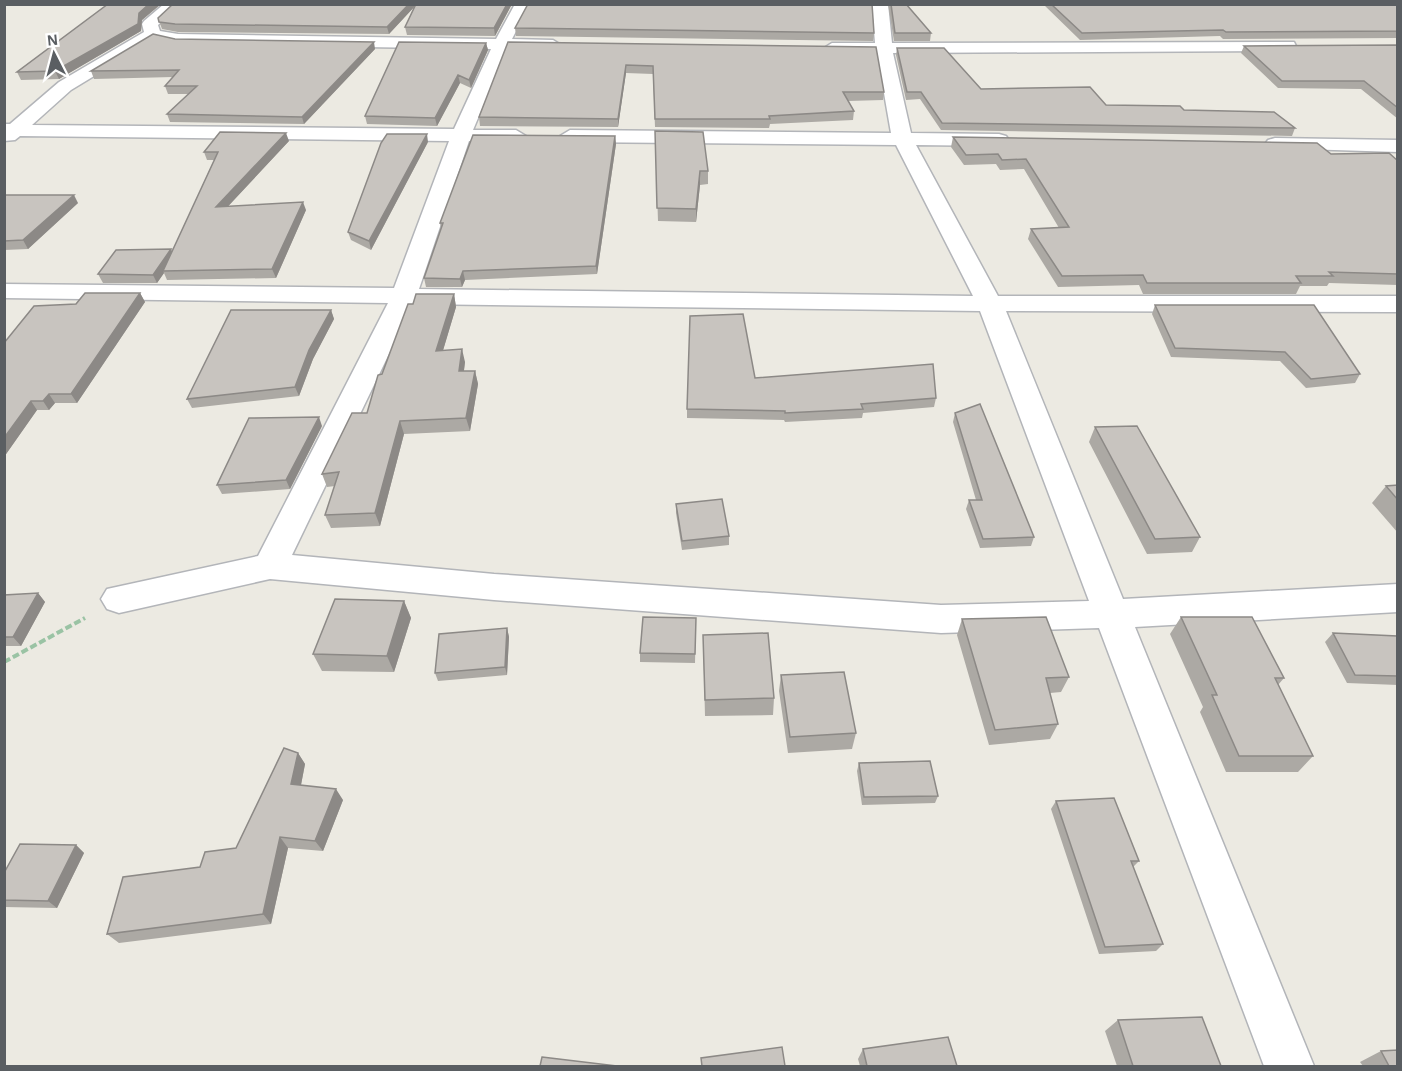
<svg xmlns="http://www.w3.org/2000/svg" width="1402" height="1071" font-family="'Alegreya Sans',sans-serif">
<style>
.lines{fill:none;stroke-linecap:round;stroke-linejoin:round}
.minor-casing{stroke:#b3b5b9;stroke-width:3}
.path{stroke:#9ac3a4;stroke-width:4;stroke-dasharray:7 3;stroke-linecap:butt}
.minor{fill:#fff;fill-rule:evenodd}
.wall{fill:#aca9a4}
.shaded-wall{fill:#8c8986}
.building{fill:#c8c4bf;stroke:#8c8986;stroke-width:1.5}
</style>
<rect width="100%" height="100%" fill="#eceae2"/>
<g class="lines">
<defs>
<path id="minor" d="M164,4H181L158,25L160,31L178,34L496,39L515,4H530L512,39L553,40L561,45L553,50L507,49L473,130H516L526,136L516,142L469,141L419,289L973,296L896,145L570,142L560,136L570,130L891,133L877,53H832L824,48L832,43H875L872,4H888L892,43L1294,42L1296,46L1288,51L893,53L911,133L999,134L1006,136L1009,140L1006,144L999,146L916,145L998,296H1398V312L1006,311L1123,599L1398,584V612L1135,627L1314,1066H1264L1099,628L941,633L494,600L270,579L119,613L107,609L101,599L107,589L258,556L388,303L4,298V284L394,288L449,141L20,136L15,140L4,141V124H10L59,82L144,32L142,24L144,21ZM155,39L178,44L491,49L454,129L32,125L71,90ZM413,304L980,311L1089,601L941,605L494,574L292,555Z
M1275,138L1398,140V152L1268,148L1265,144L1268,140Z"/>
</defs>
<use href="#minor" class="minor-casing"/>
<path class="path" d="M4,662L85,618"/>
<use href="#minor" class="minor"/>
</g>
<path class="wall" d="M108,4H161L142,20L141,31L59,79L21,80L17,72Z
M173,4H512L495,36L407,35L405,27L414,7L389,34L178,32L162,29L158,18Z
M888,4H906L931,33L930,41H894Z
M1043,4H1398V38L1223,39L1220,36L1080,40Z
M515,28L874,33L873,41L516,36Z
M175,39L375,49L304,124L170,122L167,114L189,94H168L165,86L173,77L94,79L91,71Z
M508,42L884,92L883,100L848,101L854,111L853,120L770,124L769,128L655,127L653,74L626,73L618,127L480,126L479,117Z
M486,43L488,50L471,88L460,83L437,126L367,124L365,116Z
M1398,45V119L1361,89L1278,88L1241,53L1244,46Z
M897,48L981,89L1106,105L1184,110L1295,128L1292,136L941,130L920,99L906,100L896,55Z
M655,131L708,171V184L700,185L696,222L658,221Z
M615,136L616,144L597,274L465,280L462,287H426L424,278L441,228L440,223Z
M953,137L1331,154L1398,161V285L1329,283L1327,286H1300L1296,294H1143L1139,285L1058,287L1028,239L1031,229L1059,228L1024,169L1000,170L996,164L964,165L951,147Z
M289,141L228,206L306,210L276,278L167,280L164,273L157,283H103L98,274L172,252L214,160H207L204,152Z
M428,142L371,250L351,240L348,232Z
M4,195L78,203L28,249L4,250Z
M140,293L145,302L77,403H55L49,410H37L4,457V343L76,304Z
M454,294L456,307L443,350L465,362L464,371H475L478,384L470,431L404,434L380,526L331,528L325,515L335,486L327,487L322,474L367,413L382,374L413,304Z
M1155,305L1360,374L1355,383L1306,388L1280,361L1171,357L1152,314Z
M331,310L334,319L313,359L299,396L192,408L187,399Z
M755,378L936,398L934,407L863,413L862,418L785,422L784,420L687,418V409Z
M955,413L1034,537L1031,546L980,548L966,509L969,500H976L953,422Z
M322,426L290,489L222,494L217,485Z
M1095,427L1200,537L1192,552L1147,554L1089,442Z
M1398,485V533L1372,503L1386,486Z
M676,504L729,536V545L682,550L676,513Z
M38,593L45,602L21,646H4V595Z
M404,601L411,618L394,672L322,671L313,654Z
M1181,617L1284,678L1278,685L1313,756L1298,772H1226L1200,712L1203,707L1170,634Z
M696,618L695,663L640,662V653Z
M962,619L1069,677L1061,692L1050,693L1058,724L1050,739L989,745L957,635Z
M507,628L509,637L507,675L438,681L435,673Z
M1333,633L1398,637V685L1347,683L1325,642Z
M703,635L774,698L773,715L705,716Z
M781,675L856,733L852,749L788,753L779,691Z
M298,753L305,764L301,785L343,800L323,851L288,848L271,924L119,943L107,934L200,867L236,848Z
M859,763L938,796L935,803L862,805L857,771Z
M1056,801L1139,861L1133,867L1163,944L1156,951L1099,954L1051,809Z
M76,845L84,853L57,908L4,907V873Z
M1118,1020L1221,1066H1117L1105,1031Z
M863,1049L957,1066H860L858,1059Z
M1381,1051L1398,1066H1363L1360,1062Z"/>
<path class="shaded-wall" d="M149,4H161L142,20L141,31L59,79L55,71Z
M409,4H417L389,34L387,27Z
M507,4H512L495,36L494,28Z
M374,42L375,49L304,124L302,117Z
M486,43L488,50L471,88L469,80Z
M626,65V73L618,127V119Z
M458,75L460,83L437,126L435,118Z
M286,133L289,141L220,215L216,207Z
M427,134L428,142L371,250L369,241Z
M615,136L616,144L597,274L596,266Z
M700,171V185L696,222V209Z
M74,195L78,203L28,249L23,240Z
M303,202L306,210L276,278L272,269Z
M171,249L175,258L163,271L164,273L157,283L153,275Z
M463,271L465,280L462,287L460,279Z
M140,293L145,302L77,403L71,394Z
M454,294L456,307L439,364L436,351Z
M331,310L334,319L313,359L299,396L295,387L309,350Z
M462,349L465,362L462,384L459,371Z
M475,371L478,384L470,431L466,418Z
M49,394L55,403L49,410L43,401Z
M31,401L37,410L4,457V438Z
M319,417L322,426L290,489L286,480Z
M400,421L404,434L380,526L375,513Z
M38,593L45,602L21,646L13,637Z
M404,601L411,618L394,672L387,656Z
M507,628L509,637L507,675L505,667Z
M298,753L305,764L299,795L291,784Z
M336,789L343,800L323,851L315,841Z
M280,837L288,848L271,924L263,914Z
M76,845L84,853L57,908L48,901Z"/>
<path class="building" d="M108,4H149L139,13L138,24L55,71L17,72Z
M173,4H409L387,27L175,24L159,22L158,18Z
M416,4H507L494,28L405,27Z
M528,4H872L874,33L515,28Z
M891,4H906L931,33H895Z
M1051,4H1398V31L1226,32L1223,30L1082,33Z
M153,34L175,39L374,42L302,117L167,114L197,86H165L179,70L91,71Z
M399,42L486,43L469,80L458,75L435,118L365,116Z
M508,42L876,47L884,92H843L854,111L769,116L770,119H655L653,66L626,65L618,119L479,117Z
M1398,45V108L1364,81H1282L1244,46Z
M897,48H944L981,89L1090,87L1106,105L1180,106L1184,110L1274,112L1295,128L942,123L921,92H907Z
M655,131L703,132L708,171H700L696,209L657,208Z
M220,132L286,133L216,207L303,202L272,269L163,271L218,152H204Z
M387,134H427L369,241L348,232L381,143Z
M473,135L615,136L596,266L463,271L460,279L424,278L443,223H440Z
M953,137L1317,143L1331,154L1389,153L1398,161V274L1329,272L1333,276H1296L1301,283H1147L1143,275L1062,276L1031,229L1069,227L1026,159L1002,160L998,154L966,155Z
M4,195H74L23,240L4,241Z
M171,249L153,275L98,274L116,250Z
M85,293H140L71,394H49L43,401H31L4,438V343L34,306L76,304Z
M416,294H454L436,351L462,349L459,371H475L466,418L400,421L375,513L325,515L339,472L322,474L352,413H367L378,375L382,374L408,304H413Z
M1155,305H1314L1360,374L1311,379L1285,352L1175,348Z
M231,310H331L309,350L295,387L187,399Z
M743,314L755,378L933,364L936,398L861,404L863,409L785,413V411L687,409L690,316Z
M980,404L1034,537L983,539L969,500H982L955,413Z
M319,417L286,480L217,485L249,418Z
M1137,426L1200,537L1155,539L1095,427Z
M1398,485V500L1386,486Z
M722,499L729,536L682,541L676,504Z
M38,593L13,637H4V595Z
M335,599L404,601L387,656L313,654Z
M643,617L696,618L695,654L640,653Z
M1046,617L1069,677L1046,678L1058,724L995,730L962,619Z
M1181,617H1252L1284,678H1275L1313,756H1239L1212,695H1217Z
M507,628L505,667L435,673L439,634Z
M768,633L774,698L705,700L703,635Z
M1333,633L1397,636L1398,676L1355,675Z
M844,672L856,733L790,737L781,675Z
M284,748L298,753L291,784L336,789L315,841L280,837L263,914L107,934L123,877L200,867L205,852L236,848Z
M930,761L938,796L864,797L859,763Z
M1114,798L1139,861H1131L1163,944L1105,947L1056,801Z
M20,844L76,845L48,901L4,900V873Z
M1202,1017L1221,1066H1133L1118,1020Z
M948,1037L957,1066H867L863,1049Z
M782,1047L785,1066H702L701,1058Z
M1398,1050V1066H1389L1381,1051Z
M542,1057L617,1066H540Z"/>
<rect width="1402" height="1071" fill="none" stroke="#5a5e62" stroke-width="12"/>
<g transform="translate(54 54) rotate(354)" stroke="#ffffff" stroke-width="4.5" paint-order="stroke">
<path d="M0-4.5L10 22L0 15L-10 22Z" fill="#5a5e62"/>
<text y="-9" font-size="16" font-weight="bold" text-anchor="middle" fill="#5a5e62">N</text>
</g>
</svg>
